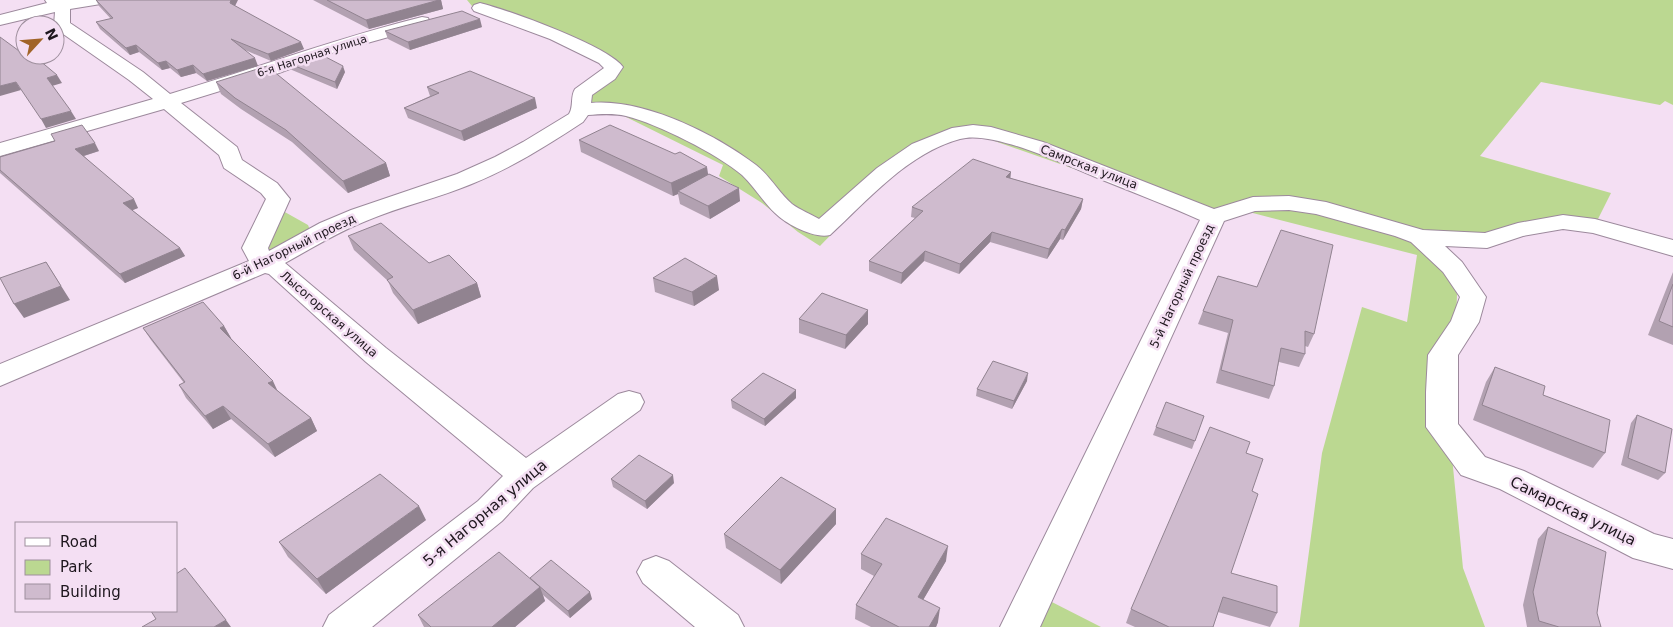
<svg xmlns="http://www.w3.org/2000/svg" width="1673" height="627" font-family="'DejaVu Sans',sans-serif">
<style>
.green{fill:#bbd891}
.lines{fill:none;stroke-linecap:round;stroke-linejoin:round}
.street-casing{stroke:#9c899c;stroke-width:2}
.street{fill:#fff;fill-rule:evenodd}
.wall{fill:#b2a1b1}
.shaded-wall{fill:#918390}
.building{fill:#cfbbce;stroke:#918390}
.labels{text-anchor:middle;dominant-baseline:central;stroke-width:5;stroke-linejoin:round;paint-order:stroke}
.far-street-label{font-size:11px;fill:#1d161d;stroke:#f4dff3}
.street-label{font-size:12px;fill:#1d161d;stroke:#f4dff3}
.near-street-label{font-size:15px;fill:#1d161d;stroke:#f4dff3}
</style>
<rect width="100%" height="100%" fill="#f4dff3"/>
<path class="green" d="M467,0H1673V105L1665,101L1660,105L1541,82L1480,156L1611,193L1596,223L1493,231L1473,235L1437,234L1318,203L1205,209L1177,205L983,137C977,136 970,134 964,135C910,145 858,209 820,246L798,232L762,203L719,176L723,165L620,114H597L587,104L589,93L618,67L489,9L472,6Z
M1288,207L1401,233L1447,267L1457,294L1452,457L1463,568L1485,627H1299L1322,453L1362,307L1407,322L1417,255L1245,211Z
M283,211L308,225L310,230L279,248L269,249L264,246Z
M1044,598L1101,627H1030Z"/>
<g class="lines">
<defs>
<path id="street" d="M45,0H109L107,3L70,9V23L143,72L170,94C254,69 337,38 422,17L428,18L430,22L428,26L335,52L279,73L181,103L237,147L242,160L277,183L290,199L268,248L269,251L320,223L351,210L457,174L495,157L523,142L569,114C574,106 570,97 575,89L604,68L599,63L550,39L474,11L472,8L474,5L480,3C508,10 608,46 623,67L615,79L592,95L591,103C643,98 715,134 756,165C770,176 779,193 792,204C800,210 811,214 819,219L877,168L912,144L952,128L973,125L991,127L1043,142L1214,209L1253,197L1289,196L1326,202L1423,230L1485,233L1518,223L1563,215L1595,219L1673,240V256L1593,233L1563,229L1523,236L1487,248L1445,246L1462,262L1486,297L1479,322L1458,355V424L1485,457L1524,471L1654,534L1673,539V569L1633,558L1500,489L1461,475L1426,427V392L1428,355L1451,321L1460,297L1443,272L1411,242L1395,236L1316,214L1289,210L1255,211L1224,221L1040,627H1000L1200,220C1169,206 1137,194 1105,181C1072,168 993,129 960,139C908,153 868,200 830,235C814,239 786,224 775,213C763,202 754,186 742,175C717,154 658,124 626,116C614,113 600,114 588,115L583,122C548,145 513,167 474,183C439,198 401,206 366,221C338,232 312,248 285,263L386,348L526,458L618,394L629,391L640,394L644,402L640,410L533,488L502,521L372,627H323L329,615L478,501L503,476L366,362L269,274L265,273L0,386V364L249,261L242,248L266,199L261,193L224,168L219,155L164,109L0,156V143L153,99L129,80L56,29L54,25L55,12L0,25V15L47,3Z
M656,556L669,561L738,615L744,627H695L643,583L637,572L643,561Z"/>
</defs>
<use href="#street" class="street-casing"/>
<use href="#street" class="street"/>
</g>
<path class="wall" d="M96,0L235,6L304,49L271,61L245,50L258,66L207,81L196,73L181,77L170,68L162,70L139,52L130,55L100,29L96,22L111,19L99,6Z
M313,0H441L443,9L369,29Z
M482,27L410,50L388,39L385,31Z
M290,64L345,72L337,89L292,70Z
M216,82L386,163L390,176L348,193L292,142L241,109L221,94Z
M427,87L537,108L464,141L408,118L404,108L430,96Z
M579,140L708,175L740,201L710,219L680,204L678,194L673,196L581,152Z
M99,151L84,156L138,208L132,210L180,248L185,256L125,283L0,173V157Z
M1010,178L1083,199L1081,209L1063,240L1060,239L1047,259L990,242L959,274L924,261L901,284L869,271V261L915,218L911,217L912,207Z
M348,236L429,263L477,283L481,297L418,324L393,293L388,281L354,250Z
M1673,272V345L1648,335Z
M1218,276L1314,334L1308,347L1305,346V354L1299,367L1279,362L1274,386L1269,399L1216,383L1228,333L1198,324L1203,311Z
M653,278L719,290L694,306L655,292Z
M799,319L868,324L845,349L799,333Z
M224,326L231,338L278,391L311,418L317,431L275,457L231,419L213,429L186,398L179,385L184,383L151,340L143,328Z
M1495,367L1543,395L1605,453L1593,468L1473,420L1486,382Z
M1027,381L1012,409L976,396L977,389Z
M796,390V398L765,426L732,408L731,400Z
M1637,415L1665,473L1658,480L1621,465L1631,423Z
M1204,416L1192,449L1153,435L1156,427Z
M1246,453L1252,491L1231,573L1277,613L1270,627L1218,612L1213,627H1135L1126,623L1131,609Z
M611,479L674,483L647,509L613,487Z
M836,509V524L781,584L726,548L724,534Z
M426,520L326,594L288,557L279,542Z
M1548,527L1601,627H1527L1523,605L1538,539Z
M861,554L946,561L923,600L938,622L936,627H871L855,619L856,605L874,576L861,569Z
M530,578L592,599L570,618L543,595L545,601L515,627H424L418,615Z"/>
<path class="shaded-wall" d="M231,0H238L233,10L230,3Z
M439,0H441L443,9L369,29L366,20Z
M480,19L482,27L410,50L408,42Z
M301,42L304,49L271,61L268,54Z
M136,45L139,52L130,55L126,48Z
M255,58L258,66L207,81L203,74Z
M166,61L170,68L162,70L158,63Z
M193,65L196,73L181,77L177,70Z
M343,66L345,72L337,89L335,82Z
M57,75L62,83L52,86L47,78Z
M16,82L21,90L0,96V86Z
M535,98L537,108L464,141L461,131Z
M71,111L76,119L46,128L41,119Z
M95,143L99,151L80,157L75,149Z
M386,163L390,176L348,193L343,181Z
M707,167L709,180L678,191V194L673,196L671,183Z
M1011,172L1010,182L1006,177Z
M739,188L740,201L710,219L708,206Z
M134,199L138,208L128,212L123,203Z
M1083,199L1081,209L1063,240L1065,230Z
M1062,229L1060,239L1047,259L1049,249Z
M992,232L990,242L959,274L960,264Z
M180,248L185,256L125,283L120,274Z
M925,251L924,261L901,284L902,273Z
M46,262L70,300L24,318L14,304Z
M717,276L719,290L694,306L692,292Z
M477,283L481,297L418,324L413,310Z
M868,310V324L845,349L846,335Z
M224,326L231,338L227,340L220,328Z
M1028,373L1027,381L1012,409L1014,401Z
M273,381L279,394L268,383Z
M796,390V398L765,426L764,419Z
M223,406L231,419L213,429L205,416Z
M311,418L317,431L275,457L268,444Z
M673,475L674,483L647,509L645,501Z
M419,506L426,520L326,594L317,579Z
M836,509V524L781,584L780,570Z
M948,546L946,561L916,612L918,597Z
M540,587L545,601L515,627H492Z
M590,592L592,599L570,618L568,611Z
M940,608L938,622L936,627H929Z
M226,620L231,627H214Z"/>
<path class="building" d="M96,0H231L230,3L301,42L268,54L231,39L255,58L203,74L193,65L177,70L166,61L158,63L136,45L126,48L96,22L113,18Z
M327,0H439L366,20Z
M462,11L480,19L408,42L385,31Z
M0,37L26,56L33,55L57,75L47,78L71,111L41,119L16,82L0,86Z
M320,54L343,66L335,82L290,64Z
M267,66L386,163L343,181L286,130L235,98L216,82Z
M470,71L535,98L461,131L404,108L439,93L427,87Z
M82,125L95,143L75,149L134,199L123,203L180,248L120,274L0,170V157L55,141L51,134Z
M610,125L675,154L680,152L707,167L671,183L579,140Z
M973,159L1011,172L1006,177L1083,199L1065,230L1062,229L1049,249L992,232L960,264L925,251L902,273L869,261L923,211L912,207Z
M709,174L739,188L708,206L678,191Z
M381,223L429,263L449,255L477,283L413,310L387,280L393,277L348,236Z
M1281,230L1333,245L1314,334L1305,331V354L1281,348L1274,386L1221,370L1233,320L1203,311L1218,276L1257,287Z
M685,258L717,276L692,292L653,278Z
M46,262L61,286L14,304L0,278Z
M1673,284V327L1659,321Z
M822,293L868,310L846,335L799,319Z
M203,302L224,326L220,328L273,381L268,383L311,418L268,444L223,406L205,416L179,385L185,382L143,328Z
M993,361L1028,373L1014,401L977,389Z
M1495,367L1545,386L1543,395L1610,420L1605,453L1482,405Z
M763,373L796,390L764,419L731,400Z
M1166,402L1204,416L1195,441L1156,427Z
M1637,415L1672,429L1665,473L1628,458Z
M1210,427L1250,442L1246,453L1263,459L1252,491L1258,494L1231,573L1277,586V613L1223,597L1213,627H1169L1131,609Z
M639,455L673,475L645,501L611,479Z
M380,474L419,506L317,579L279,542Z
M781,477L836,509L780,570L724,534Z
M886,518L948,546L918,597L940,608L929,627H899L856,605L882,564L861,554Z
M1548,527L1606,552L1597,613L1601,627H1559L1539,621L1533,592Z
M499,552L540,587L492,627H431L418,615Z
M551,560L590,592L568,611L530,578Z
M185,568L226,620L214,627H142L156,619L151,611H176V574Z"/>
<g class="labels">
<g class="far-street-label">
<text transform="translate(312 56) rotate(-18)">6-я Нагорная улица</text>
</g>
<g class="street-label">
<text transform="translate(1089 167) rotate(21)">Самрская улица</text>
<text transform="translate(294 247) rotate(-26)">6-й Нагорный проезд</text>
<text transform="translate(1182 286) rotate(-65)">5-й Нагорный проезд</text>
<text transform="translate(329 314) rotate(41)">Лысогорская улица</text>
</g>
<g class="near-street-label">
<text transform="translate(1573 511) rotate(26)">Самарская улица</text>
<text transform="translate(485 513) rotate(-40)">5-я Нагорная улица</text>
</g>
</g>
<rect x="15" y="522" width="162" height="90" fill="#f4dff3" stroke="#9e8f9d"/>
<rect x="25" y="538" width="25" height="8" fill="#ffffff" stroke="#9e8f9d"/>
<text x="60" y="547" font-size="15" fill="#1d161d">Road</text>
<rect x="25" y="560" width="25" height="15" fill="#bbd891" stroke="#9e8f9d"/>
<text x="60" y="572" font-size="15" fill="#1d161d">Park</text>
<rect x="25" y="584" width="25" height="15" fill="#cfbbce" stroke="#9e8f9d"/>
<text x="60" y="597" font-size="15" fill="#1d161d">Building</text>
<g transform="translate(40 40) rotate(64)"><circle r="24" fill="#f4dff3" stroke="#9e8f9d"/>
<path d="M0-4L9 19L0 12L-9 19Z" fill="#a16428"/>
<text y="-8" font-size="14" font-weight="bold" text-anchor="middle" fill="#1d161d">N</text>
</g>
</svg>
